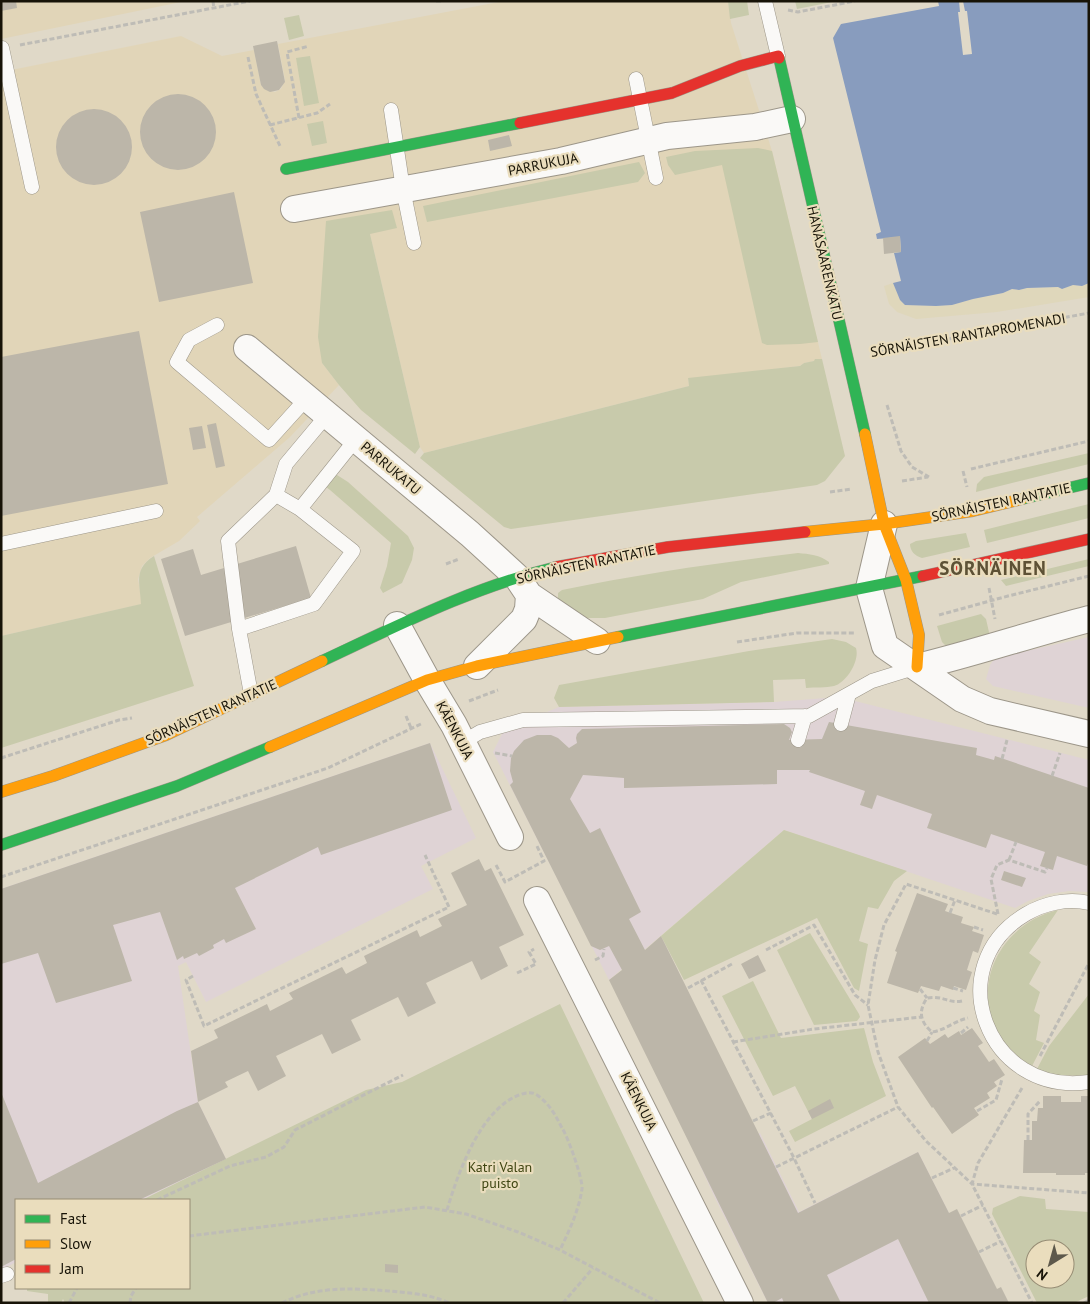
<svg xmlns="http://www.w3.org/2000/svg" width="1090" height="1304" font-family="'PT Sans',sans-serif">
<style>
.commercial{fill:#dfd3d5}
.built{fill:#e1d5b8}
.green{fill:#c8caab;fill-rule:evenodd}
.sand{fill:#dfd7bb}
.water{fill:#889cbe}
.pier{fill:#e0d9c8}
.building{fill:#bcb6a9}
.lines{fill:none;stroke-linecap:round;stroke-linejoin:round}
.lane-casing{stroke:#9c9689;stroke-width:15}
.street-casing{stroke:#9c9689;stroke-width:28}
.fast-casing{stroke:#9c9689;stroke-width:12}
.slow-casing{stroke:#9c9689;stroke-width:12}
.jam-casing{stroke:#9c9689;stroke-width:12}
.path{stroke:#bebcb6;stroke-width:3;stroke-dasharray:5 2.5;stroke-linecap:butt}
.lane{stroke:#faf9f7;stroke-width:14}
.street{stroke:#faf9f7;stroke-width:26}
.fast{stroke:#30b455;stroke-width:11}
.slow{stroke:#ff9f0a;stroke-width:11}
.jam{stroke:#e5322d;stroke-width:11}
.labels{text-anchor:middle;dominant-baseline:central;stroke-width:4.5;stroke-linejoin:round;paint-order:stroke}
.street-label{font-size:14px;fill:#171307;stroke:#eaddbd}
.park-label{font-size:14px;fill:#3f4511;stroke:#eaddbd}
.district-label{font-size:19px;font-weight:bold;letter-spacing:1px;fill:#5d5135;stroke:#eaddbd}
</style>
<rect width="100%" height="100%" fill="#e0d9c8"/>
<path class="commercial" d="M1089,637V708L993,686L986,679L990,665L995,658Z
M839,697L1089,760V892L1069,891L1048,894L1028,901L1015,908L784,830L609,980L493,752L504,730L559,707L774,702Z
M430,743L476,838L421,866L433,889L206,1002L186,962L178,966L198,1102L226,1159L142,1200H16V1262L2,1270L1,889Z
M760,1133L799,1212L918,1152L949,1213L929,1303H768L715,1198L699,1163Z"/>
<path class="built" d="M1,1H186L1,39Z
M504,1H728L731,23L772,151L822,359H815V361L804,363L800,366L688,379L689,386L424,453L420,447L370,234L322,363L339,385L290,437L197,517L200,521L179,541L150,558L142,566L138,579L142,604L1,636V72L181,36L222,56L254,50L261,85L266,90L275,92L281,89L285,80L278,44Z"/>
<path class="green" d="M728,1H747L749,15L730,19Z
M795,1H837L797,9Z
M299,15L304,36L289,40L284,18Z
M310,56L319,103L304,106L296,58Z
M323,121L327,143L312,146L307,124Z
M758,148L772,151L818,342L800,344L767,345L762,343L722,165L675,175L668,165L666,157L695,151Z
M639,162L645,173L638,182L427,222L423,206Z
M392,210L397,228L370,234L420,447L415,454L361,410L339,385L322,363L318,337L326,221Z
M815,359H822L845,456L825,481L817,485L511,529L504,527L420,458L424,453L689,386L688,378L800,366L804,363L814,361Z
M1089,453V464L976,492L977,484L984,477Z
M331,475H337L348,482L408,536L414,548L412,560L402,583L383,593L380,588L387,566L391,543L330,490L326,487Z
M1089,504V518L987,543L984,530Z
M966,533L970,547L922,558C915,556 910,551 910,544L916,541Z
M798,553C809,554 820,555 829,562V564L741,582L703,599L605,618H585L558,601V593L562,590C640,574 718,563 798,553Z
M154,556L194,686L1,748V636L141,604C140,583 133,569 154,556Z
M1089,559V566L1006,586L1001,580Z
M981,614L986,619L991,641L947,647L942,642L937,626Z
M832,639L846,642L856,648C860,661 846,683 834,686C826,688 815,687 806,688L805,679L773,680L774,702L559,707L554,698L559,685L749,651Z
M784,830L907,871L894,881L878,909L868,907L859,941L868,944L859,991L854,988L817,918L684,980L661,936Z
M1058,910L1029,953L1041,962L1029,984L1040,992L1034,1011L1040,1015L1036,1040L1044,1043L1032,1066C1024,1061 1017,1057 1010,1050C964,999 994,925 1058,910Z
M810,933L859,1014L860,1017L857,1021L814,1025L777,950Z
M753,981L781,1038L864,1028L873,1062L886,1096L795,1142L789,1131L812,1119L795,1086L773,1096L722,996Z
M1089,994V1076L1056,1075L1037,1069L1049,1046Z
M560,1004L704,1303H65L63,1299L61,1303H48V1294L27,1291V1288H189V1200H142L366,1090L402,1082Z
M1020,1196L1045,1199L1046,1209L1089,1212V1296L1074,1303H1037L992,1214L993,1208ZM1035,1249H1065V1279H1035Z"/>
<path class="sand" d="M893,283L900,300L905,305L936,306L952,305L973,299L1003,293L1012,289L1019,290L1027,288L1058,287L1062,289L1073,285L1082,286L1089,283V297L997,312L916,319L897,312L889,304L884,286Z"/>
<path class="water" d="M938,1H1089V283L1082,286L1073,285L1062,289L1058,287L1027,288L1019,290L1012,289L1003,293L973,299L952,305L936,306L905,305L900,300L893,283L901,281L894,253L901,252L900,237L877,239L876,234L881,232L833,38L841,24L939,6Z"/>
<path class="pier" d="M959,1H963L965,11H967L972,54L963,55L958,12H960Z"/>
<path class="building" d="M1,1H16L17,8L1,11Z
M277,41L285,82L279,90L270,92L264,89L261,85L253,46Z
M140 132a38 38 0 1 1 76 0a38 38 0 1 1-76 0Z
M56 147a38 38 0 1 1 76 0a38 38 0 1 1-76 0Z
M509,135L512,146L490,151L488,140Z
M234,192L253,283L159,302L140,212Z
M900,236L901,252L884,254L883,238Z
M139,331L168,484L1,516V357Z
M216,423L225,466L216,468L207,425Z
M202,426L206,448L193,450L189,428Z
M296,546L311,598L185,636L161,559L193,549L201,575Z
M829,722L977,748L976,755L994,760L995,756L1089,788V861L1087,866L1057,856L1053,870L1040,866L1045,852L991,834L986,848L927,828L932,814L877,795L872,809L860,805L865,791L809,772L810,770H777V784L624,788V778L583,775L570,799L590,833L600,828L641,912L629,919L645,950L661,936L798,1213L918,1152L949,1213L957,1209L997,1289L1001,1287L1009,1303H929L898,1239L827,1275L841,1303H784L782,1298L773,1303H768L609,980L622,970L609,946L600,950L591,946L510,785L513,782L510,771L511,758L514,751L524,740L537,735H551L558,738L569,748L577,743L576,738L577,734L582,729L784,724L790,728L792,732L789,740L822,739Z
M430,743L452,810L321,855L318,847L235,888L256,929L226,943L224,939L213,945L214,948L199,956L197,953L184,959L183,956L177,960L160,912L113,925L132,981L56,1003L38,953L1,964V889Z
M479,859L485,871L491,868L524,935L499,947L508,966L481,980L472,961L426,983L436,1003L408,1017L398,997L351,1020L361,1040L332,1054L322,1034L276,1056L286,1076L258,1091L248,1071L225,1082L228,1087L198,1102L191,1051L218,1038L214,1030L267,1004L270,1011L293,999L289,993L342,967L346,974L367,963L364,956L417,930L420,937L442,926L438,919L467,905L451,873Z
M1004,871L1026,878L1022,887L1001,880Z
M917,893L948,904L945,911L963,917L961,923L974,927L972,931L984,935L978,953L973,951L967,970L972,972L966,990L954,986L953,990L941,986L939,991L921,986L918,993L887,983L897,952L895,951Z
M758,955L766,971L749,979L741,964Z
M972,1028L983,1043L978,1046L989,1062L994,1059L1005,1075L994,1082L997,1086L987,1093L990,1098L974,1108L979,1115L952,1134L933,1107L932,1108L898,1057L925,1038L930,1044L945,1034L948,1038L959,1031L961,1035Z
M1,1092L38,1183L177,1111L198,1102L226,1159L139,1200H16V1259L1,1267Z
M1043,1096H1061V1102H1081V1096H1089V1173H1085V1175H1056V1173H1023L1024,1140H1032V1121H1037L1038,1108H1043Z
M830,1099L834,1108L812,1119L808,1111Z
M385,1264L398,1265V1273L385,1272Z"/>
<g class="lines">
<defs>
<path id="lane" d="M765,1L778,56
M2,48L32,187
M636,79L656,178
M391,110L403,189L414,243
M217,325L189,340L177,362L269,440L307,398
M300,509L356,439
M1,544L156,511
M239,629L314,604L353,551L300,509L276,495
M251,694L239,629L228,541L276,495L286,464L327,415
M841,724L849,694
M798,740L805,716
M463,742L480,732L523,720L809,716L872,681L917,667
M1089,903C1068,898 1045,903 1026,914C938,966 987,1097 1089,1082
M1,1276L7,1274"/>
<path id="street" d="M294,209L561,161L667,136L755,127L792,119
M247,348L470,534L517,577L529,595L597,641
M884,524L869,588L885,646L962,699L990,711L1089,734
M397,625L427,680L454,725L510,837
M477,666L524,619L528,609L529,595
M917,667C975,653 1031,634 1089,619
M537,900L740,1303"/>
<path id="fast" d="M779,58L865,434
M286,169L520,123
M1022,499L1089,483
M618,637L923,576
M322,661C399,625 473,587 556,567
M1,845L177,786L270,747"/>
<path id="slow" d="M865,434L884,524L906,580L919,635L917,667
M805,532L884,524L973,511L1022,499
M270,747L427,680L477,666L618,637
M1,792L53,776L166,735L322,661"/>
<path id="jam" d="M520,123L672,93L740,66L778,56L779,58
M556,567L668,547L805,532
M923,576L1089,539"/>
</defs>
<use href="#lane" class="lane-casing"/>
<use href="#street" class="street-casing"/>
<use href="#fast" class="fast-casing"/>
<use href="#slow" class="slow-casing"/>
<use href="#jam" class="jam-casing"/>
<path class="path" d="M213,1L214,9
M436,1H441
M788,10L798,12L855,1
M20,45L250,1
M248,57L256,94L280,146
M299,118L287,52L309,46
M270,125L317,113L330,104
M873,353L1089,313
M887,405L901,451L912,467L929,477
M971,469L1089,441
M963,471L967,487
M902,481L928,477
M830,492L852,489
M446,564L459,559
M989,588L995,619
M939,615L1008,596L1089,576
M737,642L797,633H855
M469,701L498,690
M406,716L411,728
M495,753L512,756
M1,758L119,720L132,718
M1002,759L1007,740
M1052,776L1060,753
M1009,860L1016,842
M496,865L505,882L544,861L536,844
M1,877L328,768L423,723
M950,913L955,900
M997,914L906,884L884,925L875,960L868,1005L878,1052L898,1107L926,1141L972,1184L1089,1193
M998,914L991,879L997,865L1009,860L1045,872L1047,868
M974,927L983,930
M766,950L814,925L855,995L868,1005
M595,960L603,956L604,949
M517,973L536,964L529,952L534,949
M193,976L186,980L204,1026L449,907L425,855
M701,980L794,1158L815,1203
M688,988L732,964
M953,988L963,991
M920,989L927,998
M962,1001C949,1004 943,995 927,998C918,1011 920,1022 932,1032C946,1030 954,1021 968,1018
M961,1033L968,1027
M927,1041L932,1032
M733,1042L814,1029L921,1017
M1040,1056L1089,963
M1022,1088L978,1163L972,1184L1032,1303
M977,1111L996,1100L1002,1079
M753,1121L771,1113
M1028,1140V1114L1040,1101
M776,1167L898,1107
M932,1178L954,1168
M157,1200L230,1166L266,1157L284,1147L295,1130L403,1075
M447,1210C458,1173 480,1110 519,1095C525,1093 531,1091 537,1095C549,1103 556,1116 562,1128C568,1137 583,1179 582,1189C579,1210 569,1231 560,1250
M961,1216L983,1205
M189,1236L425,1207L466,1214L518,1232L560,1250L660,1303
M979,1252L1001,1241
M69,1303L77,1288
M130,1303L131,1296L136,1288
M282,1303C316,1286 352,1288 389,1291C409,1293 430,1294 449,1303
M563,1303L593,1268
M1084,1303L1089,1300"/>
<use href="#lane" class="lane"/>
<use href="#street" class="street"/>
<use href="#fast" class="fast"/>
<use href="#slow" class="slow"/>
<use href="#jam" class="jam"/>
</g>
<g class="labels">
<g class="street-label">
<text transform="translate(543 164) rotate(-11)">PARRUKUJA</text>
<text transform="translate(825 263) rotate(77)">HANASAARENKATU</text>
<text transform="translate(968 335) rotate(-10)">SÖRNÄISTEN RANTAPROMENADI</text>
<text transform="translate(391 468) rotate(40)">PARRUKATU</text>
<text transform="translate(1001 502) rotate(-12)">SÖRNÄISTEN RANTATIE</text>
<text transform="translate(586 564) rotate(-12)">SÖRNÄISTEN RANTATIE</text>
<text transform="translate(211 712) rotate(-24)">SÖRNÄISTEN RANTATIE</text>
<text transform="translate(455 730) rotate(62)">KÄENKUJA</text>
<text transform="translate(639 1101) rotate(63)">KÄENKUJA</text>
</g>
<g class="park-label">
<text x="500" y="1167">Katri Valan<tspan x="500" dy="16">puisto</tspan></text>
</g>
<g class="district-label">
<text x="993" y="568">SÖRNÄINEN</text>
</g>
</g>
<rect width="1090" height="1304" fill="none" stroke="#171307" stroke-width="5"/>
<rect x="15" y="1199" width="175" height="90" fill="#eaddbd" stroke="#968c74"/>
<rect x="25" y="1215" width="25" height="8" fill="#30b455" stroke="#968c74"/>
<text x="60" y="1224" font-size="15" fill="#171307">Fast</text>
<rect x="25" y="1240" width="25" height="8" fill="#ff9f0a" stroke="#968c74"/>
<text x="60" y="1249" font-size="15" fill="#171307">Slow</text>
<rect x="25" y="1265" width="25" height="8" fill="#e5322d" stroke="#968c74"/>
<text x="60" y="1274" font-size="15" fill="#171307">Jam</text>
<g transform="translate(1050 1264) rotate(217)"><circle r="24" fill="#eaddbd" stroke="#968c74"/>
<path d="M0-4L9 19L0 12L-9 19Z" fill="#5d584b"/>
<text y="-8" font-size="14" font-weight="bold" text-anchor="middle" fill="#171307">N</text>
</g>
</svg>
